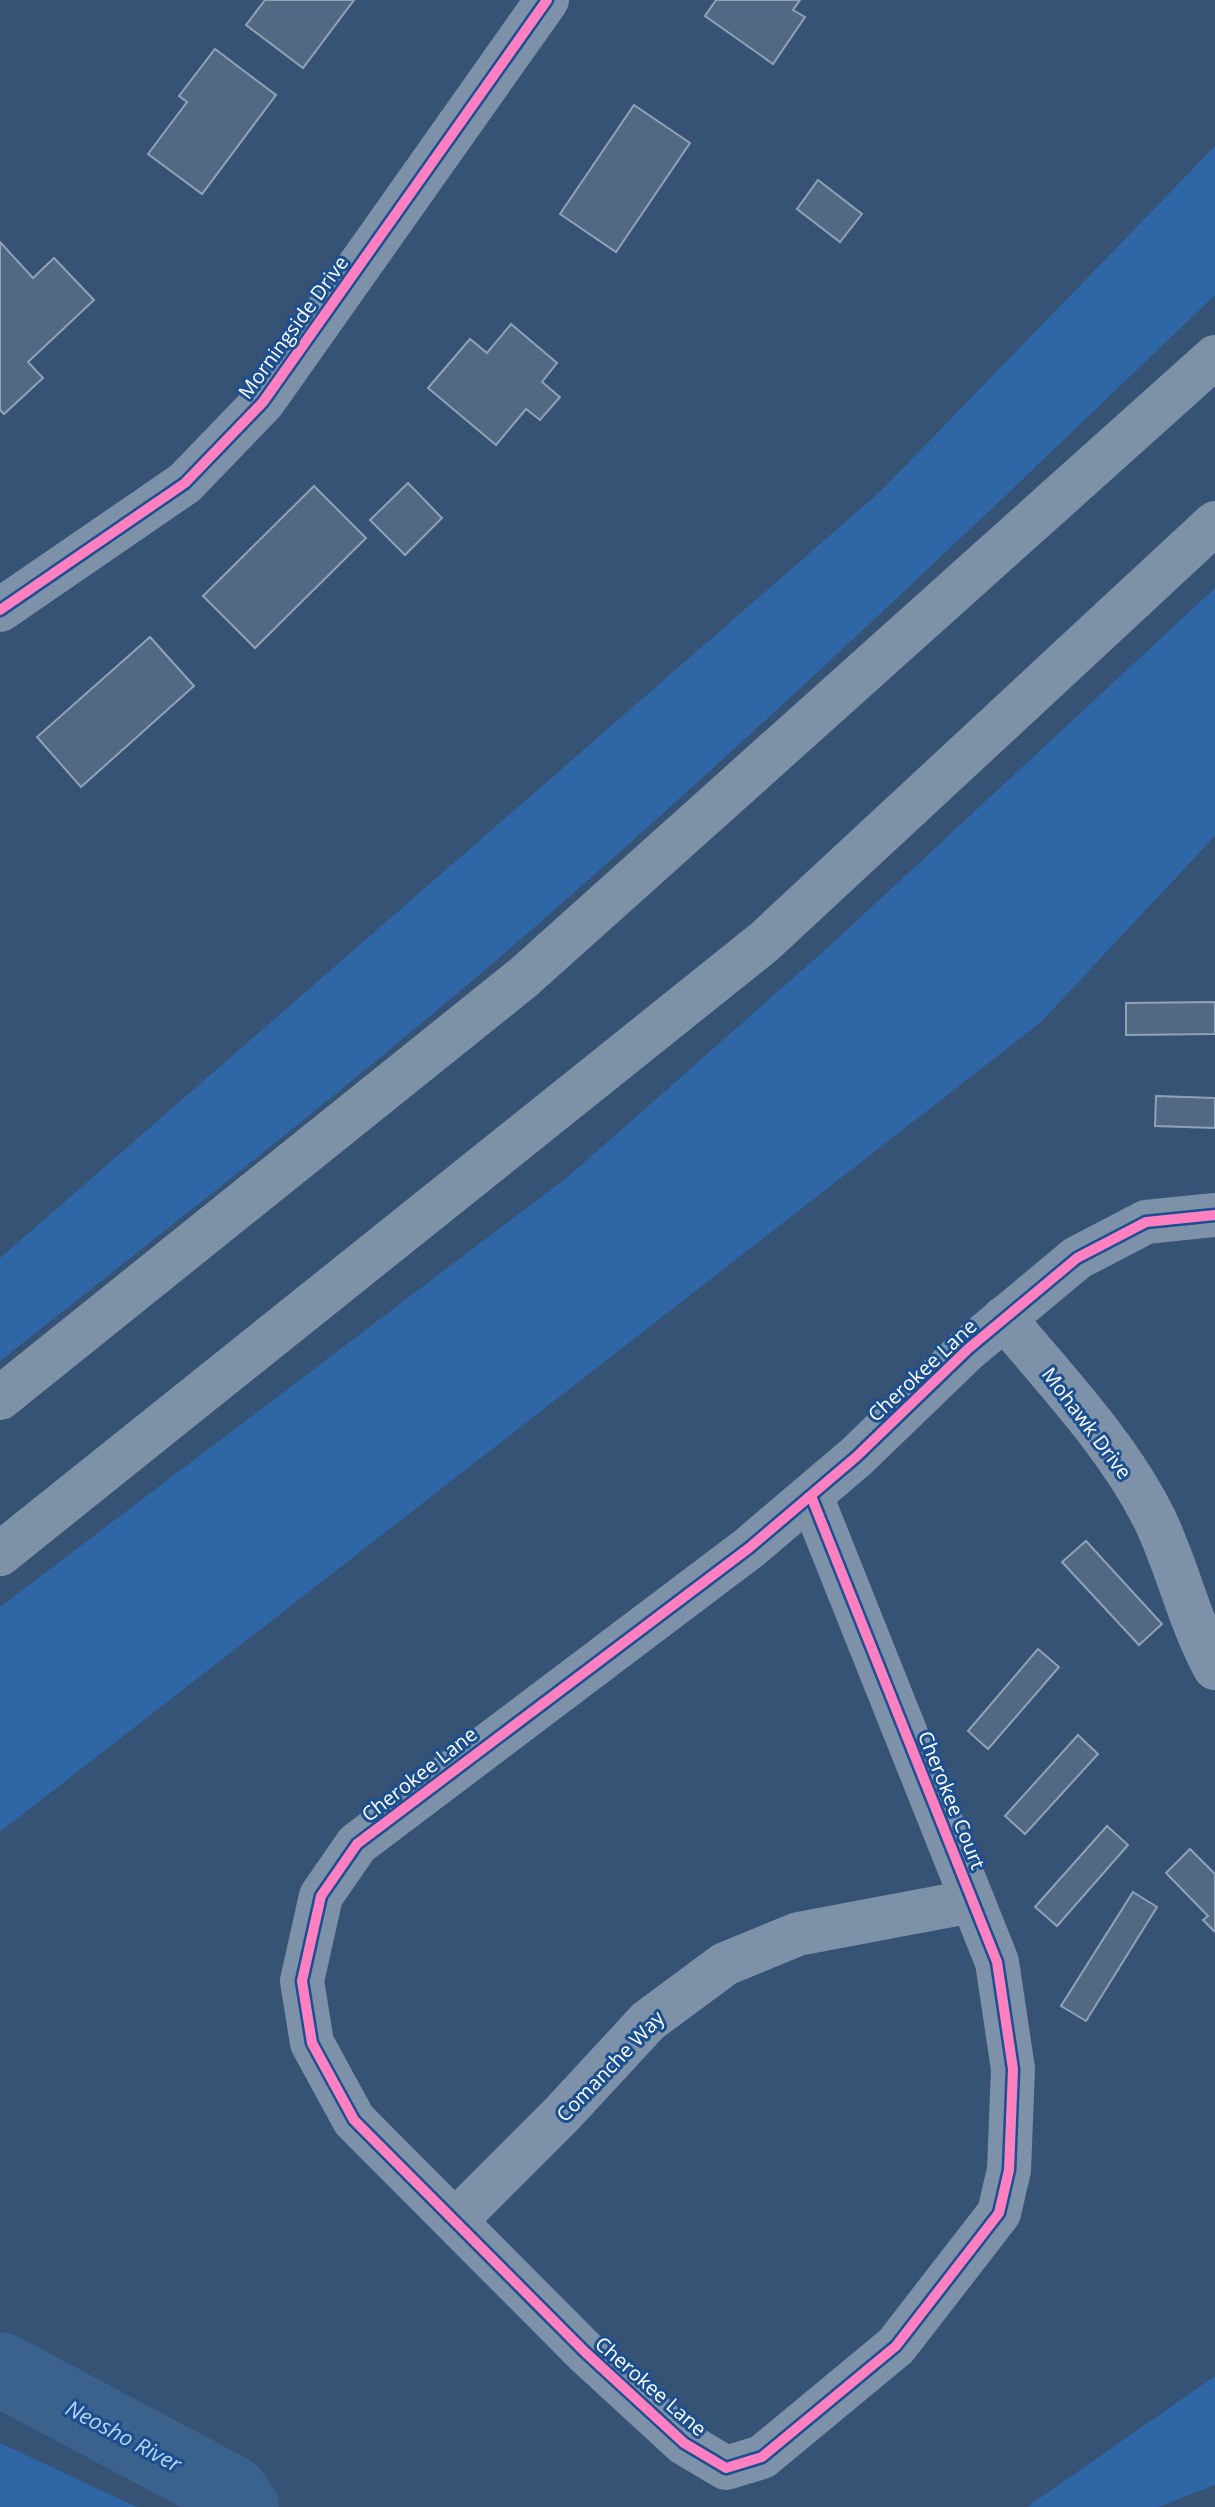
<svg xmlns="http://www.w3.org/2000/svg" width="1215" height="2507" font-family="'Open Sans',sans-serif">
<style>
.green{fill:#2f66a5}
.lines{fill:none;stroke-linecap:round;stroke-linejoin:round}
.river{stroke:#3b618d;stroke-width:74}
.building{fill:#526984;stroke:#92a2b6;stroke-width:2}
.minor{stroke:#7d92a8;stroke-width:44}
.highway{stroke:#7e92a7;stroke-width:44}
.cycleway-casing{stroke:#1b4f8f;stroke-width:15}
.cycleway{stroke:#ff80c0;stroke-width:10}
.labels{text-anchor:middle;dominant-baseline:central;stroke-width:6;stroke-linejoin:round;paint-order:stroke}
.street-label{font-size:20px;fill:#fff;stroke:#1b4f8f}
.water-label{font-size:22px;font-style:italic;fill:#b5d3f5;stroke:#1b4f8f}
</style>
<rect width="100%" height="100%" fill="#365274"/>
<path class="green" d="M1215,146V295C1008,494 800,693 585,883C397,1050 197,1205 0,1361V1258L882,490Z
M1215,588V836L1040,1023L0,1832V1607L570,1175L835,941Z
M1215,2376V2485L1158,2507H1027Z
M0,2443L137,2507H0Z"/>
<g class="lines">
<path class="river" d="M0,2369L231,2492L242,2507"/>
</g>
<path class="building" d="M265,0H354L303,68L246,25Z
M716,0H800L793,10L805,17L773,64L705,16Z
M215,49L276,95L202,194L148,154L187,102L179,96Z
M634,105L690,143L616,252L560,214Z
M818,180L862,214L840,242L797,209Z
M0,242L33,278L54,258L94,300L28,362L43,378L4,414L0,410Z
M511,324L557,363L542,382L560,397L540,420L526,409L496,445L428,388L470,339L487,353Z
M408,483L442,518L405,555L370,520Z
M314,486L366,538L255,648L203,596Z
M150,637L194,686L81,787L37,737Z
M1215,1002V1034L1126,1035V1003Z
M1156,1096L1215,1098V1128L1155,1126Z
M1086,1541L1162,1624L1139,1645L1062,1562Z
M1038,1649L1059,1667L988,1749L968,1731Z
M1078,1735L1098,1754L1025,1834L1005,1816Z
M1107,1826L1128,1845L1057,1926L1035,1907Z
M1190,1849L1215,1874V1932L1203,1920L1208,1916L1166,1873Z
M1133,1892L1157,1907L1086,2021L1061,2006Z"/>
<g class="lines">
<path class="minor" d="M0,610L185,483L263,402L547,0
M1004,1318C1057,1382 1118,1445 1155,1520C1178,1568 1189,1621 1215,1668
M811,1496L997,1962L1013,2069L1009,2170L999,2213L896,2346L762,2457L726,2468L684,2443L585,2352L354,2120L312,2043L302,1981L321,1896L357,1844L749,1548L856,1457L968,1349L1077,1258L1146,1222L1215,1215
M455,2221L562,2114L648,2021L725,1964L798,1934L973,1901"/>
<path class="highway" d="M0,1398L524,977L1215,357
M0,1554L764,942L1215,523"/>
<defs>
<path id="cycleway" d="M0,610L185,483L263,402L547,0
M811,1496L997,1962L1013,2069L1009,2170L999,2213L896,2346L762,2457L726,2468L684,2443L585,2352L354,2120L312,2043L302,1981L321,1896L357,1844L749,1548L856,1457L968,1349L1077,1258L1146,1222L1215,1215"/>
</defs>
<use href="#cycleway" class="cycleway-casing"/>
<use href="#cycleway" class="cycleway"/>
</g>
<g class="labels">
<g class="street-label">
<text transform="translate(293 327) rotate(-54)">Morningside Drive</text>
<text transform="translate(922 1370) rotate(-43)">Cherokee Lane</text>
<text transform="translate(1087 1423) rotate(53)">Mohawk Drive</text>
<text transform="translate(419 1774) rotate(-38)">Cherokee Lane</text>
<text transform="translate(952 1800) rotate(68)">Cherokee Court</text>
<text transform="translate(610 2066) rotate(-46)">Comanche Way</text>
<text transform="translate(651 2386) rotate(41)">Cherokee Lane</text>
</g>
<g class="water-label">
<text transform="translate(124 2435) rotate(28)">Neosho River</text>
</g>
</g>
</svg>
